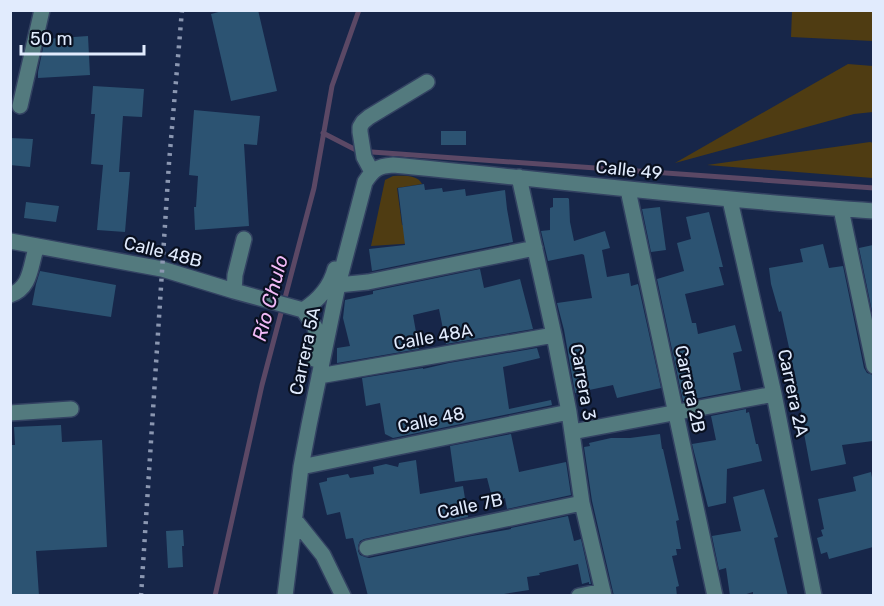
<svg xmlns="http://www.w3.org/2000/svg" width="884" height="606" font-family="Rubik,sans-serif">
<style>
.green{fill:#4f3c12}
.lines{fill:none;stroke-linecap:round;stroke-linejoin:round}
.stream{stroke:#5b4865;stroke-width:5}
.building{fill:#2c5372}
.minor-casing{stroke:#334262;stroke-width:18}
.minor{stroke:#537a7e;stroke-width:15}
.rail{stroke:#8b97b1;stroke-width:4.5;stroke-dasharray:3 6;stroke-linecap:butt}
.labels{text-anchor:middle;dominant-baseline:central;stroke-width:4.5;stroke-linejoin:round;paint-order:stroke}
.street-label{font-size:18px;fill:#e1ebfd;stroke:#091020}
.water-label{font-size:20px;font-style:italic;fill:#f2baf7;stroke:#091020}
</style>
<rect width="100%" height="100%" fill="#172649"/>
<path class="green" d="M792,11H873V41L791,37Z
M848,64L873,66V112L854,114L675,163Z
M870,142L873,143V178L707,165Z
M393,176C402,176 417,174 422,184L397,188L402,225H414L416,243L371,246L385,180Z"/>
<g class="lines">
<path class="stream" d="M323,133L358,151L874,188
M215,596L262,385L314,188L332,86L359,10"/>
</g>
<path class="building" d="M226,10H258L277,91L231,101L211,14Z
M88,36L90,75L38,78V72L45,39Z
M93,86L144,89L142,117L123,116L119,172H130L125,232L97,230L103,165L91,164L95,114H91Z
M194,110L260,116L257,145L244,144L249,226L195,230L194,207H196L198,176L189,175Z
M441,131H466V145H441Z
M10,138L33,139L30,167L10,165Z
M424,184L425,190L442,188L443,192L465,189L466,196L505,190L507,209L513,242L372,271L369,249L405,245L398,188Z
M553,198H568L569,199L570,222L574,241L605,231L610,248L602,250L607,277L629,273L631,286L638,284L661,388L617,398L613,385L575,393L564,330L557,303L592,298L584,255L582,254L548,261L541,231L550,230V208L553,207Z
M26,202L59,206L56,222L24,218Z
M660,207L666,250L651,252L642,209Z
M709,212L723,267H719L724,285L685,294L692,323H696L698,334L735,325L742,351L733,353L741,390L683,401L657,279L684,271L677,243L691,239L686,217Z
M823,244L829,268L843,266L864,368L867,373L873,375V441L842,445L846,464L811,471L803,428L805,427L795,385L797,384L781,311L779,312L771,284L769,268L803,262L800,249Z
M873,245V316L859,248Z
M480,269L484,288L520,279L533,329L446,344L439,309L413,315L419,349L337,363V348L350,346L343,318L345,300L373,294V291Z
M40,271L116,285L111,317L32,305L36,284Z
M537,348L540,358L503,367L509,409L551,400L552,405L393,438L385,434L380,403L366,406L362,378L423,368V369L449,363Z
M746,409V413L749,412L756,444H758L762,461L727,469L726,503L708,507L692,444L716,440L711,416Z
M61,425L62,442L102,440L107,547L36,551L39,596H10V445H15L14,427Z
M511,434L519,472L566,462L571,495L507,509L505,498L493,501L487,478L455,482L450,446Z
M660,434L662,449H663L679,520L676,521L681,549H676L677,555L672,556L679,586L676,587L677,596H614L592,501L584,447L590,446L589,443L611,438H630Z
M416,460L420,494L463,486L468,517L364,539L360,541L358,546V551L360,555L365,557L369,558L472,536L511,529V528L568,516L574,541L581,539L591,584H589V582L582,584L578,564L539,573L540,575L527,577L529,590L504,594L505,596H368L353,538L346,539L340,512L327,515L319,483L327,481V478L348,474L350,478L374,474L373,467L386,464L398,467L399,463Z
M871,472L873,483V547L829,559L827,552L821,554L817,538L823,536L821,530L824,529L818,499L856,491L853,477Z
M764,489L778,537L774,538L788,596H753V592L740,596H730L726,568L719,570L712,536L741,531L733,497Z
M183,530L184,546H182L183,567L168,568L166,531Z"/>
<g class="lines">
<defs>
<path id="minor" d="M20,106L42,10
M372,172L364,157L360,132V127L363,122L369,117L427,82
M519,177L554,335L569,412L582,503L604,596
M628,190L715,596
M730,200L774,394L814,596
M841,209L874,366
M10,241L162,269L234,291L303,310L315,327L317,339L314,359
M338,285L368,282L535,248
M234,291L235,275L244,239
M10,295C32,288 30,264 37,246
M303,310C319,300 330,288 335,269
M319,376L554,335
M10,413L71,409
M572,432L774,394
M301,467L569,412
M295,520L323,555L343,596
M367,548L582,503
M285,596L301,467L309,425L338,285L365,182C373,170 377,166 393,165C553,180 713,200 874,211
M579,596L603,591"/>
</defs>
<use href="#minor" class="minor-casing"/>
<use href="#minor" class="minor"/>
<path class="rail" d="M141,596L169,163L182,10"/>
</g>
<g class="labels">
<g class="street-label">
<text transform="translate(629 170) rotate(6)">Calle 49</text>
<text transform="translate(163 252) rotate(14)">Calle 48B</text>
<text transform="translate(433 337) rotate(-10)">Calle 48A</text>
<text transform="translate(305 351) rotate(-78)">Carrera 5A</text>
<text transform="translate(583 382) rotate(80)">Carrera 3</text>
<text transform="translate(690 389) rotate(78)">Carrera 2B</text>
<text transform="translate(793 393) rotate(78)">Carrera 2A</text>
<text transform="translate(431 420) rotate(-12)">Calle 48</text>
<text transform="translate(470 506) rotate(-12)">Calle 7B</text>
</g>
<g class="water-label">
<text transform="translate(270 298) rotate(-75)">Río Chulo</text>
</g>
</g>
<rect width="884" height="606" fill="none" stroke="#e1ebfd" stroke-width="24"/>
<path d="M21 45v9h123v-9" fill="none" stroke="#e1ebfd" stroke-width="3"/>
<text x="30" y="45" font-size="18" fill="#e1ebfd" stroke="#091020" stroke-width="4.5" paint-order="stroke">50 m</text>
</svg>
